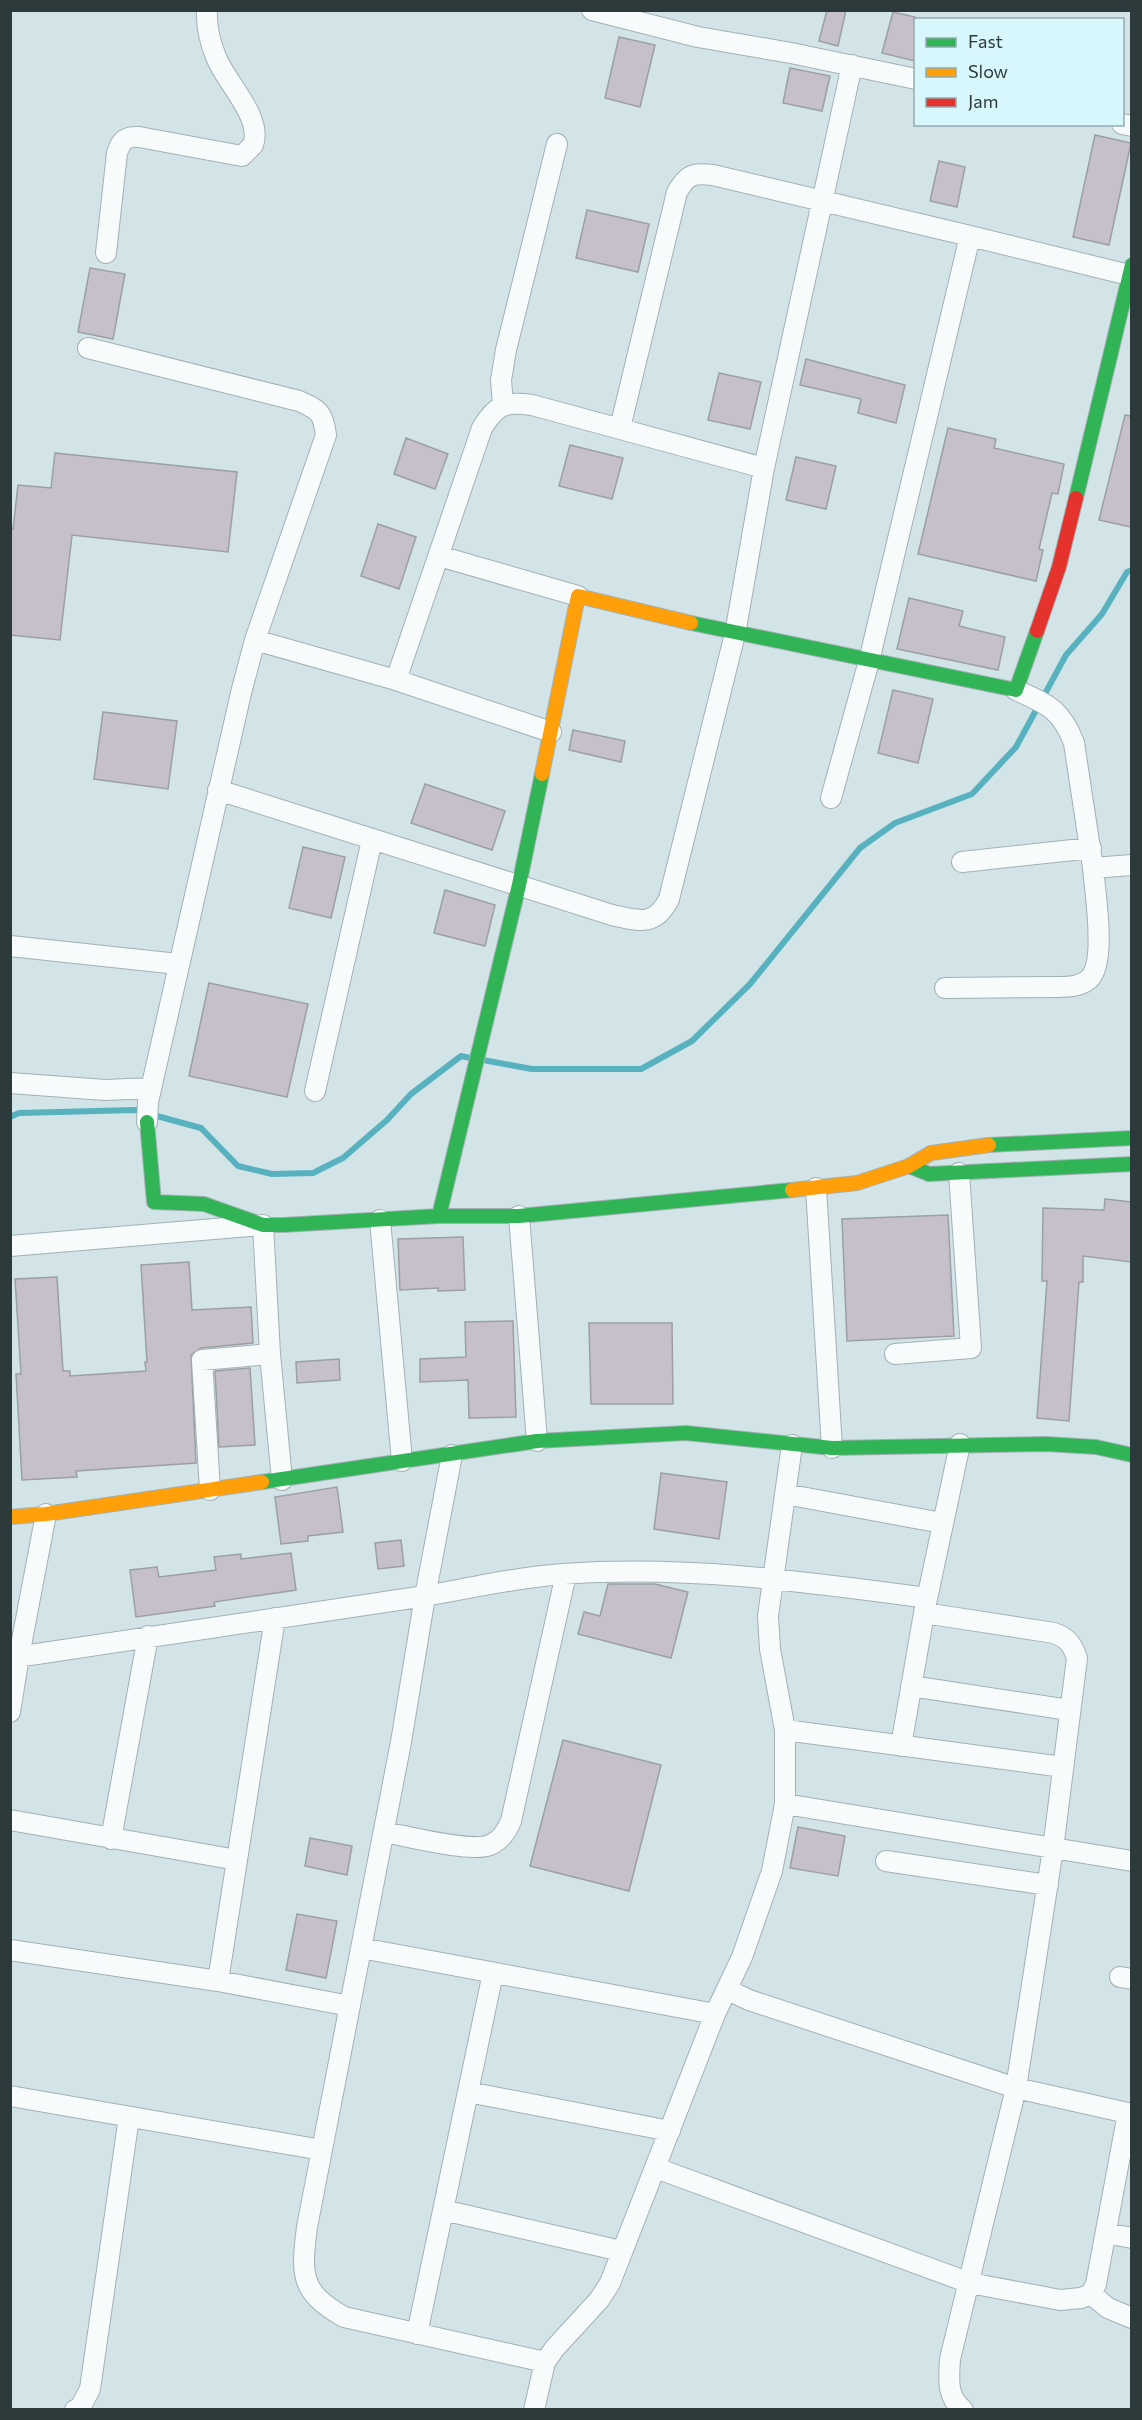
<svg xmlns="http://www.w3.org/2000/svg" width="1142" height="2420" font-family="Commissioner,sans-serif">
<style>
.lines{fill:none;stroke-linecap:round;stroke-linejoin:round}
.stream{stroke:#57b1bf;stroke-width:6}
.building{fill:#c6c0cb;stroke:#9c9fa4;stroke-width:1.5}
.street-casing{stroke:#a3b1b4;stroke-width:22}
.fast-casing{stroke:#a3b1b4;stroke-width:16}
.slow-casing{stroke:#a3b1b4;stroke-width:16}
.jam-casing{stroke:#a3b1b4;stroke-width:16}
.street{stroke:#f8fbfc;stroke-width:20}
.fast{stroke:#30b455;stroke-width:14}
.slow{stroke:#ff9f0a;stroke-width:14}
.jam{stroke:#e5322d;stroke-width:14}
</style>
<rect width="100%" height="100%" fill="#d2e4e8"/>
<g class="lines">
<path class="stream" d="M483,1060L532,1069H641L692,1041L750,984L860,848L895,823L972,794L1016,747L1066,655L1102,614L1127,572L1132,570
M10,1117L19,1113L135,1110L201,1128L238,1166L272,1174L313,1173L343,1158L387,1120L411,1094L461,1056L470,1058"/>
</g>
<path class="building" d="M827,10H846L838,46L819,41Z
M893,12L915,17V61L882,53Z
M619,37L655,45L640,107L605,98Z
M790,68L830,76L822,111L783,103Z
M1095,135L1131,143L1109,245L1073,237Z
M939,161L965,167L957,207L930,201Z
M587,210L649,224L638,272L576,258Z
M90,268L125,274L113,339L78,332Z
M806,359L905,385L896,423L858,413L861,399L800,385Z
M719,373L761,382L750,429L708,420Z
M1125,415L1131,416V527L1099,520Z
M948,428L996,439L994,448L1064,464L1058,494L1052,493L1039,549L1043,550L1036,581L918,554Z
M406,438L448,454L435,489L394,474Z
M570,445L623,458L612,499L559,486Z
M55,453L237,472L228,552L72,535L60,640L10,635V528L13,529L18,485L51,488Z
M796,457L836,466L826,509L786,500Z
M378,524L416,537L399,589L361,576Z
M909,598L963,611L959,626L1005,637L998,670L897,649Z
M893,690L933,699L918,763L878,753Z
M103,712L177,721L168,789L94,779Z
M573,730L625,741L621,762L569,750Z
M425,784L505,811L492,850L411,823Z
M303,847L345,857L331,918L289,908Z
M445,890L495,905L485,946L434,933Z
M209,983L308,1004L287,1097L189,1076Z
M1105,1199L1131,1202V1262L1083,1256V1282H1079L1069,1421L1037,1418L1047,1281H1042L1043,1208L1104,1210Z
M948,1215L954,1336L847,1341L842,1219Z
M463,1237L465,1290L438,1291V1288L400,1290L398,1239Z
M189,1262L192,1310L251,1307L253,1343L201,1348L191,1355L196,1463L76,1471L77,1477L22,1480L16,1374H21L15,1279L57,1277L63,1371H70V1376L146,1371L145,1362H147L141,1265Z
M513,1321L516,1417L469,1418L468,1380L420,1382V1359L466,1357L465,1322Z
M589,1323H672L673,1404H591Z
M339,1359L340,1380L297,1383L296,1362Z
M250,1368L255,1445L219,1447L215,1371Z
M661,1473L727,1482L719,1539L654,1529Z
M337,1487L343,1532L308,1536V1541L281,1544L275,1497Z
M401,1540L404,1566L378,1569L375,1543Z
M291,1553L296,1590L214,1602L215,1606L136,1617L130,1570L157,1567L159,1577L216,1570L214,1557L241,1554V1559Z
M608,1584H655L688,1592L671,1658L578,1634L584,1612L600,1616Z
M563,1740L661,1765L629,1891L530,1866Z
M798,1827L845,1836L838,1876L790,1868Z
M310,1838L352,1846L347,1875L305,1866Z
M297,1914L337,1921L326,1978L286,1970Z"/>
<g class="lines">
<defs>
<path id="street" d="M592,10L698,37L791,53L916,79
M1122,124L1132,126
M106,253L117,153C121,141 125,136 139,137L242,156L253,145C263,117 226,83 216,57C210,42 206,26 207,10
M88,348L299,401C319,410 323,412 326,435L255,640L241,693L148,1102L147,1122
M503,405L501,380L506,350L557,144
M620,428L677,192C688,174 692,173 713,175L970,236
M439,556L578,596
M255,640L396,680L551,732
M396,680L482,428C496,405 505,401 532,405L764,468
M1016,690C1047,704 1061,709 1074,743L1093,868L1132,865
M218,790L612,915C638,921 655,927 669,899L735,634L764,468L852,65
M831,798L869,661L970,236L1129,275
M962,862L1091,848
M10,946L178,964
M945,988L1057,987C1067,987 1080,987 1089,979C1107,963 1095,892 1093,868
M10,1083L105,1090L151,1088
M315,1091L372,840
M816,1188L832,1448
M519,1216L537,1441
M380,1220L402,1461
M10,1246L263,1225L270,1354L282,1480
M895,1354L971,1348L959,1173
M210,1490L202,1360L270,1354
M785,1494L942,1523
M924,1613L1054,1633C1068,1638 1072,1644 1077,1658L1053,1849L1016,2088L950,2359C949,2379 946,2396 963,2410
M10,1658L425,1596L452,1455
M911,1686L1069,1710
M10,1712L19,1656L46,1514
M785,1730L1063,1767
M901,1746L924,1613L960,1444
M785,1804L1132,1861
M10,1820L237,1860
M384,1832C407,1836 470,1853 490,1845C501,1840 506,1832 511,1821L566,1574
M111,1839L148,1636
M886,1861L1048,1885
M361,1948L715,2014
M10,1950L218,1981L350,2006
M1120,1977L1132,1979
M218,1981L275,1618
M728,1990L749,2000L1016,2088L1132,2114
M468,2092L670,2131
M10,2096L322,2150
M656,2168L970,2283L1060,2300L1081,2298L1091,2294L1096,2284L1128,2113
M443,2210L621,2251
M1106,2233L1132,2238
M1091,2294L1108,2308L1132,2318
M417,2334L493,1973
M545,2362L344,2317C300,2292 301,2275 307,2227L401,1742L425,1596C471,1588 518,1577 564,1574C686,1565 807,1582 927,1598
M75,2410L80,2408L90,2389L129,2117
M534,2410L545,2362L555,2348L599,2300L610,2283L715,2014L742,1957L772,1871L785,1804V1730L770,1649L768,1616L792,1445"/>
<path id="fast" d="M1076,498L1132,265
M691,623L1016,690L1037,631
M147,1122L154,1202L204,1204L263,1225H283L439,1216H519L792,1190
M989,1145L1132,1138
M909,1166L929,1174L1132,1164
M439,1216L519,885L542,774
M262,1482L537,1441L686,1433L832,1448L1046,1444L1096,1447L1132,1455"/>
<path id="slow" d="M542,774L578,596L691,623
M792,1190L857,1183L909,1166L931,1153L989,1145
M10,1517L46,1514L262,1482"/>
<path id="jam" d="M1037,631L1059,567L1076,498"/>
</defs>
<use href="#street" class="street-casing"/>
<use href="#fast" class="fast-casing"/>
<use href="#slow" class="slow-casing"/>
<use href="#jam" class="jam-casing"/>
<use href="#street" class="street"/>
<use href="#fast" class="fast"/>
<use href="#slow" class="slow"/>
<use href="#jam" class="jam"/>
</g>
<rect width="1142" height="2420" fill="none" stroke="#2d3a3c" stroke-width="24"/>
<rect x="914" y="18" width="210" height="108" fill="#d7f7fd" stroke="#93abb0" stroke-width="1.5"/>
<rect x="926" y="38" width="30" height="9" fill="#30b455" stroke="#93abb0" stroke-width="1.5"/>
<text x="968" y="48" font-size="18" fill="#2d3a3c">Fast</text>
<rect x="926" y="68" width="30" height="9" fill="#ff9f0a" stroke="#93abb0" stroke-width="1.5"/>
<text x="968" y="78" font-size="18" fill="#2d3a3c">Slow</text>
<rect x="926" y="98" width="30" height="9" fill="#e5322d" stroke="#93abb0" stroke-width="1.5"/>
<text x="968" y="108" font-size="18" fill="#2d3a3c">Jam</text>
</svg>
